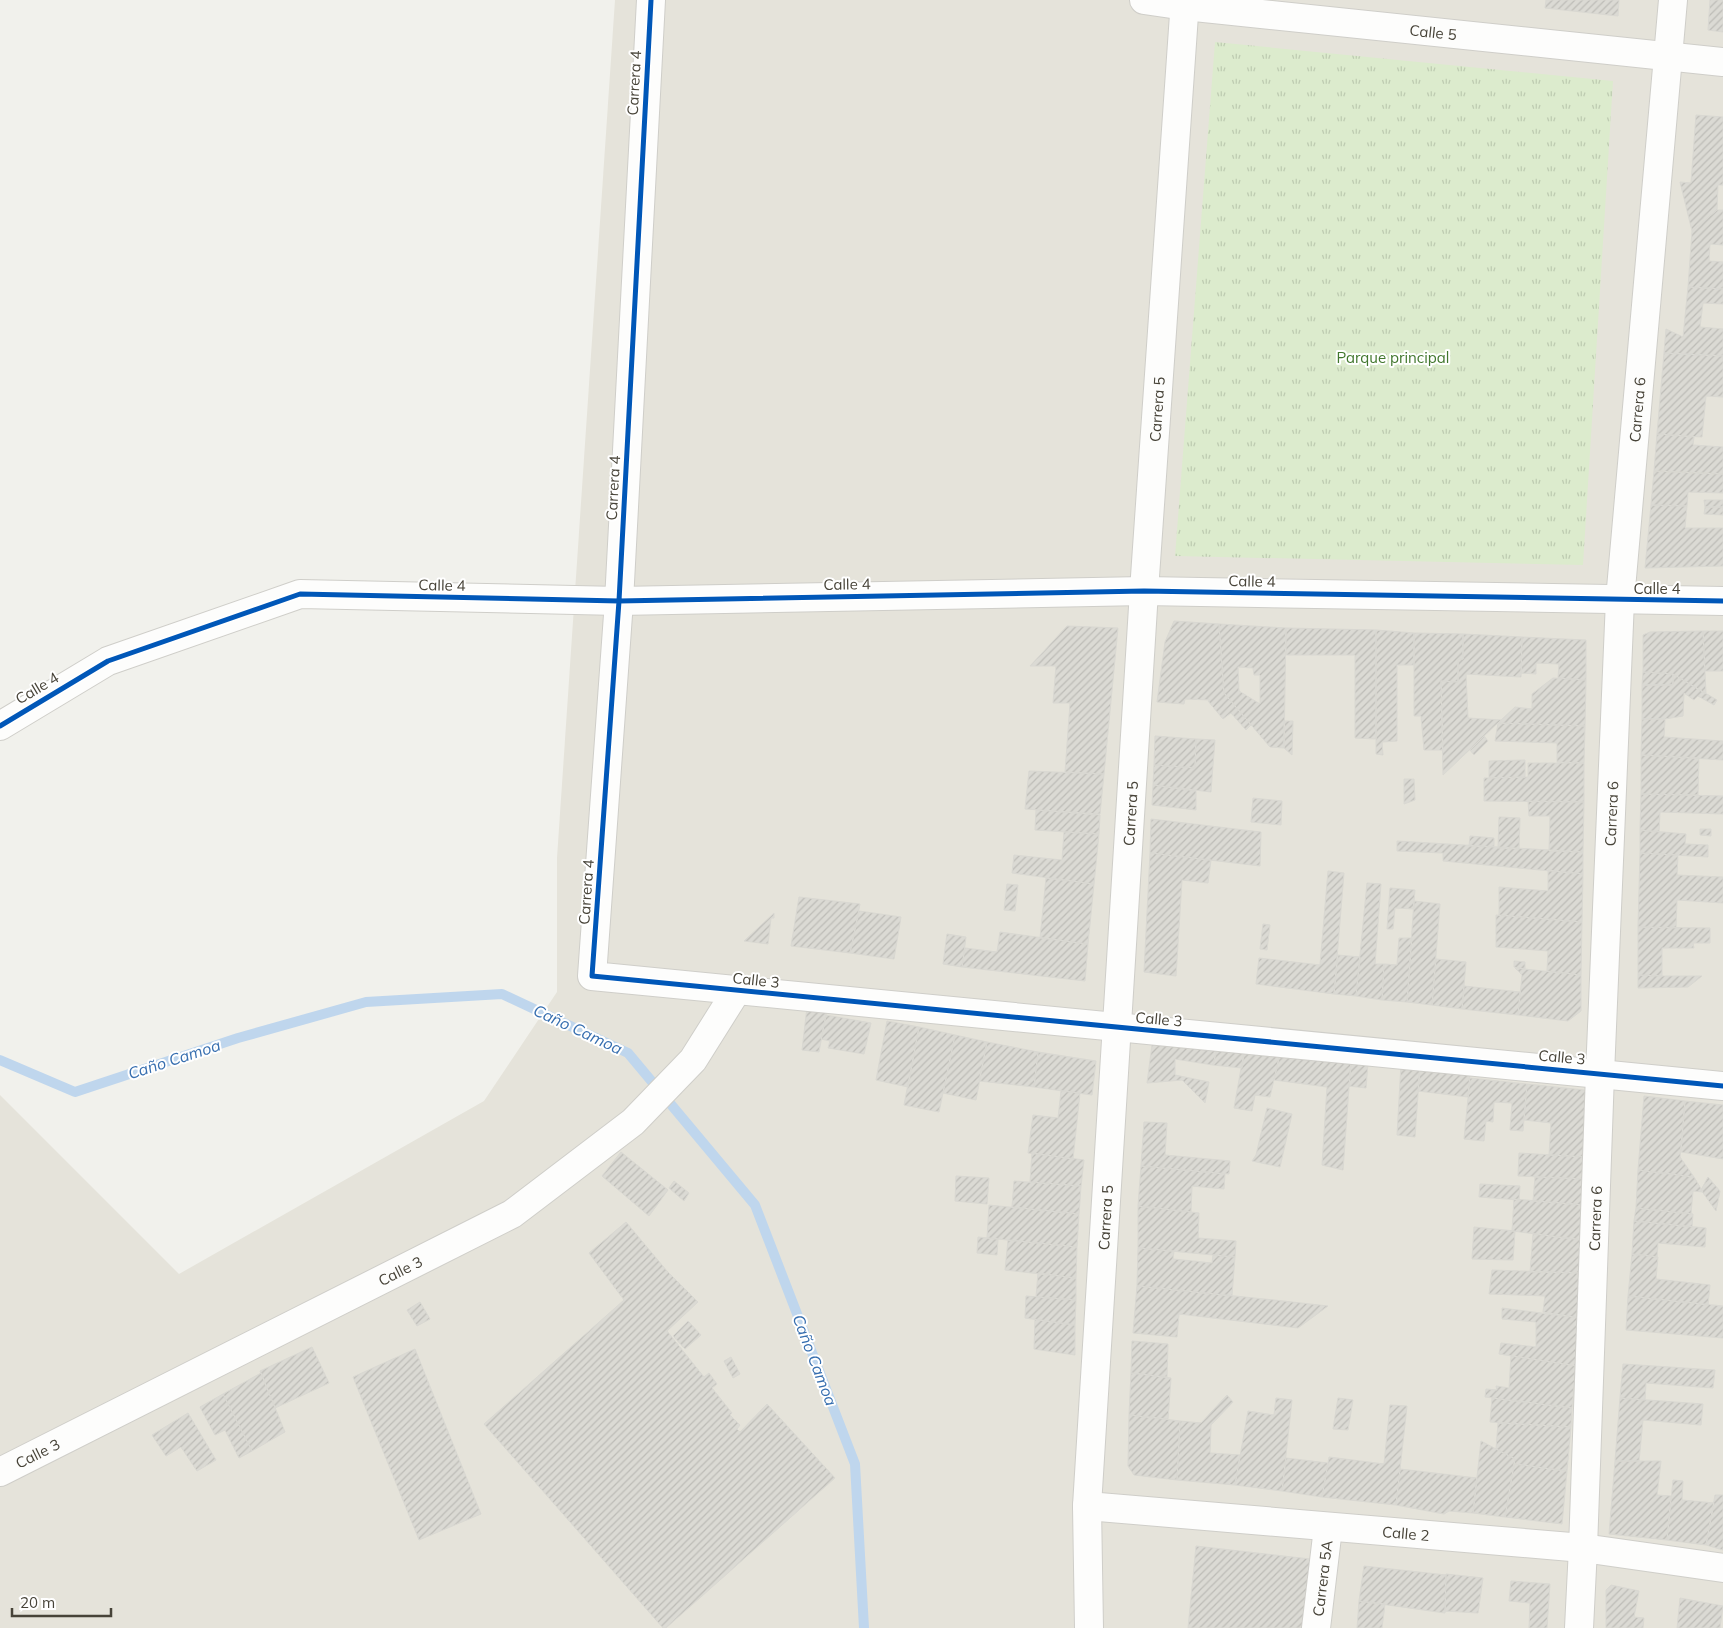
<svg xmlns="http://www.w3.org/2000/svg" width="1723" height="1628" font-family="Mulish,sans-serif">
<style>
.residential{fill:#e5e3da}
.park{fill:url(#park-tufts)}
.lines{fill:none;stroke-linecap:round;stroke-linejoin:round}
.stream{stroke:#bfd6ed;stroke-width:10}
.building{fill:url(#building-hatch);stroke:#d9d8d2;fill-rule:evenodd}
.street-casing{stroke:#cfcec9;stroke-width:30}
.street{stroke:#fdfdfc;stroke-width:28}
.cycleway-casing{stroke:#fff;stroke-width:8}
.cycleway{stroke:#0057b8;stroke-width:5}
.labels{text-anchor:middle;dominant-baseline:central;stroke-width:4;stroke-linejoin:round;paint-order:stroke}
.street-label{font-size:15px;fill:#474338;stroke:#fff}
.park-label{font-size:15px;fill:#41772d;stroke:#fff}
.water-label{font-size:16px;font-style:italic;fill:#366eaf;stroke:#fff}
</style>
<defs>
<pattern id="park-tufts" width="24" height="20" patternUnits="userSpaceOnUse" patternTransform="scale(1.25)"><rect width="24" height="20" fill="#dcebcd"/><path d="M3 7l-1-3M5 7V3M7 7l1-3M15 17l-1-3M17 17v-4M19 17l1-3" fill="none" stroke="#becbb1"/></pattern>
<pattern id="building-hatch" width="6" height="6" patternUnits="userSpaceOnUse" patternTransform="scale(1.25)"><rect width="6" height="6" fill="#dbdad4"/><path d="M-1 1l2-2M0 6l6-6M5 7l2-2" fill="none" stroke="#bdbcb7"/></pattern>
</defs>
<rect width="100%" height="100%" fill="#f1f1ec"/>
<path class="residential" d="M615,0H1723V1628H0V1095L179,1274L484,1101L557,992V858Z"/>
<path class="park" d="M1215,42L1613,81L1583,565L1175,556Z"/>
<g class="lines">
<path class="stream" d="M0,1060L75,1092L238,1038L366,1002L502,994L628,1053L755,1205L855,1464L864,1628"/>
</g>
<path class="building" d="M1546,0H1619L1618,16L1545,8Z
M1710,0H1723V32L1708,30Z
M1696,115L1723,117V185H1718L1717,210L1692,231L1680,182L1691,183Z
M1717,210H1723V245L1710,244L1709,261L1723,262V289L1688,287L1692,231Z
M1688,287L1723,289V304L1703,303L1700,327L1723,329V356L1664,353L1666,329L1683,337Z
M1664,353L1723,356V397L1706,396L1702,437L1657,434Z
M1657,434L1694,437L1693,445L1723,447V474L1654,471Z
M1654,471L1723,474V493L1688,492L1687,506L1651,505Z
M1704,500H1723V507H1705Z
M1651,505L1687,506L1685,528H1723V566L1645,568Z
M1705,507H1723V515L1704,514Z
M1174,621L1219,624L1224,693L1251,725L1246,730L1231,713L1223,719L1208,701L1210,700L1185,699L1184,704L1157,702L1165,642Z
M1219,624L1286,628L1284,748L1270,747L1224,693ZM1238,667L1253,668L1254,675H1260V704L1239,691Z
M1067,626L1118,628L1104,774L1065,772L1070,703H1053L1056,666H1030Z
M1286,628L1376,630V739L1355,738V655H1286Z
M1376,630L1414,633V665H1397V741L1382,742L1383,755L1376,754Z
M1703,631H1723V671H1705Z
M1703,631L1706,694L1673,674L1643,672V635L1650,632Z
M1414,633L1463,634V659H1458V682L1441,681L1443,750H1424L1421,716H1414Z
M1463,634L1522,637L1521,677L1466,674L1468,718L1501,720L1443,775L1441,681L1458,682V659H1463Z
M1522,637L1586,640V680L1558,678L1559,664L1536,663V674L1521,673Z
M1643,672L1673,674V685H1642Z
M1673,674L1717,700L1714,705L1698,696L1694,700L1684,693L1683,716L1665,719H1642V685H1673Z
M1553,678L1586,680L1585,726L1498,723L1515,707L1532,709V694Z
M1642,719H1665L1664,737L1723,741V760L1641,755Z
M1284,721H1293L1292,755L1284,748Z
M1498,723L1585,726L1584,763L1557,762V743L1495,741Z
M1155,736L1196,739L1195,768L1154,765Z
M1484,736L1488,741L1474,755L1470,750Z
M1196,739L1215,740L1211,792L1153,785L1154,765L1195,768Z
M1641,755L1699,758L1698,795L1641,794Z
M1525,760V777L1489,778V761Z
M1528,763H1584V802L1484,801V778L1528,777Z
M1029,771L1104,774L1100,814L1025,809Z
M1404,779H1414L1415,800L1404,804Z
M1153,785L1196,791V810L1152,805Z
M1641,794L1723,796V814L1660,812L1659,832L1640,830Z
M1253,798L1282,801L1281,825L1251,822Z
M1528,801L1584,802L1583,852L1549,851L1550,816H1529Z
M1036,810L1100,815L1099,834L1035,830Z
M1499,817L1520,818L1519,849L1498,848Z
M1151,819L1261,832L1260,866L1150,853Z
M1700,829H1711V836L1700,835Z
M1640,830L1686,834L1685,844L1708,845V857L1640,853Z
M1064,832L1099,834L1094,884L1012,873L1014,855L1062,860Z
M1470,836L1494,838V847L1469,846Z
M1397,841L1583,852V874L1443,861V853L1397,851Z
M1150,853L1211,860L1208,883L1182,880L1176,976L1144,972Z
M1640,853L1678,855L1677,875L1723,877V903L1677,900L1676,928L1638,927Z
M1548,870L1583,874L1582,922L1499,915V887L1548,891Z
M1328,871L1344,873L1334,994L1256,984L1259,958L1320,965Z
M1046,878L1094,884L1088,944L1040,938Z
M1367,883L1381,884L1375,964H1384L1382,1000L1356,996Z
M1007,884L1018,885L1015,911L1004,910Z
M1390,888L1415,890L1414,901V909L1395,908L1393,929H1387Z
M799,897L860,904L850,953L791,946Z
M1414,901L1440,904L1432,1005L1407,1002Z
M859,911L901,917L894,959L850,953Z
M774,913V918H771L768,944L744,941Z
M1496,915L1582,922L1581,975L1547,971L1548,951L1496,947Z
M1263,924L1270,925L1267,950L1260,949Z
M1638,927L1710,928V943H1693L1694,948H1662V976L1638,975Z
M1000,932L1088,944L1085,981L962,967L965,948L997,952Z
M947,934L966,937L962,967L943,964Z
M1399,938H1412L1407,1002L1382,1000L1384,964L1397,965Z
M1338,955L1360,957L1356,996L1334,994Z
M1436,959L1466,962L1462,1009L1432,1005Z
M1514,961L1525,962V969L1514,967Z
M1515,968L1581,975V1011L1568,1021L1518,1015L1522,975Z
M1638,975L1662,976H1702L1688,987L1638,988Z
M1464,986L1520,992L1518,1015L1462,1009Z
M807,1007L827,1009L819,1052L802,1050Z
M826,1015L871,1023L864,1054L828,1048L830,1041L821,1039Z
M887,1021L919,1027L908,1087L876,1080Z
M919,1027L955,1035L939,1112L904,1105Z
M955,1035L987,1042L976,1100L943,1093Z
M1160,1039L1218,1044L1213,1065L1175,1059V1075L1209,1082L1205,1103L1182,1080L1147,1083L1152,1045Z
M987,1042L1038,1052L1034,1087L979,1081Z
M1218,1044L1245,1046L1242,1068L1213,1065Z
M1245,1046L1281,1049L1270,1097L1255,1095L1252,1111L1234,1108Z
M1281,1049L1351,1060L1343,1170L1322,1165L1327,1087L1274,1080Z
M1038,1052L1096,1061L1092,1095L1034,1087Z
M1351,1062L1368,1063L1366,1088L1349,1086Z
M1401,1064L1420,1066L1415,1137L1397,1135Z
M1420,1066L1470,1072L1468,1097L1418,1091Z
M1470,1078L1527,1084L1523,1131L1510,1130L1512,1103L1494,1102L1493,1122L1486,1121L1484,1141L1464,1139Z
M1527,1084L1584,1090L1588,1096L1586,1157L1549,1155L1551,1123L1524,1120Z
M1061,1091L1080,1093L1073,1159L1028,1153L1033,1115L1058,1118Z
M1644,1096L1685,1101L1680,1157L1694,1177L1638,1170Z
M1685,1101L1723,1105V1159L1681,1152Z
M1267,1108L1292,1114L1280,1167L1252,1161L1256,1155Z
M1144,1122L1167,1123L1165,1155L1230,1161L1229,1174L1141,1166Z
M621,1152L668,1190L649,1216L602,1176Z
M1032,1153L1084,1160L1081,1186L1030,1182Z
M1519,1153L1586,1157V1179L1518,1176Z
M1141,1166L1225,1174L1224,1189L1192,1186L1191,1212L1138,1206Z
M1638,1170L1694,1177L1703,1192L1693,1191L1691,1214L1636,1208Z
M956,1176L989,1178L987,1204L955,1201Z
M1535,1177L1586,1179L1585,1205L1533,1201Z
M1708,1177L1720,1191L1716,1211L1701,1190Z
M674,1181L689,1193L684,1201L669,1188Z
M1014,1181L1081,1186L1079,1214L1012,1207Z
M1480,1184L1520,1186L1519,1200L1479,1197Z
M1514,1199L1585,1205L1583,1240L1512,1231Z
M989,1205L1079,1214L1077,1247L987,1238Z
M1138,1206L1199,1213L1198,1238L1236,1241L1235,1257L1138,1248Z
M1636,1208L1693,1214L1692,1227L1634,1221Z
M1634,1221L1706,1228L1705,1247L1658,1243L1657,1257L1632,1254Z
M626,1222L667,1271L698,1302L667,1331L704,1377L709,1373L717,1384L712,1388L732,1413L730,1415L740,1425L737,1429L740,1432L767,1404L835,1478L666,1628H663L484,1424L624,1300L589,1253Z
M1474,1227L1515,1231L1513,1260L1472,1259Z
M1533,1234L1583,1240L1581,1273L1530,1272Z
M978,1237L998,1239L997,1255L977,1253Z
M1008,1240L1077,1247L1076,1278L1005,1270Z
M1138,1248L1174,1251L1173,1259L1212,1263L1213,1255L1235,1257L1232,1296L1137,1286Z
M1632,1254L1658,1257L1656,1279L1710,1285L1708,1305L1628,1296Z
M1492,1270L1581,1273L1580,1318L1543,1312L1545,1296L1489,1294Z
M1038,1273L1076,1278V1300L1036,1297Z
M1137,1286L1274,1300L1328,1306L1298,1328L1179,1314L1177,1337L1133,1333Z
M1026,1296L1076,1300L1075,1325L1025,1318Z
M1628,1296L1723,1306V1338L1626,1330Z
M420,1302L430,1319L417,1326L407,1310Z
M1502,1308L1580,1318L1576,1366L1499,1354L1501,1343L1536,1347V1322L1502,1319Z
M1035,1319L1075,1325V1355L1034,1349Z
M688,1321L701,1335L685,1349L673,1336Z
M1132,1341L1168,1344L1167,1377L1131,1373Z
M312,1347L329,1383L275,1408L260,1371Z
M415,1349L481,1514L419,1540L353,1377Z
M1511,1356L1576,1366L1572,1408L1485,1397L1486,1389L1497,1390L1496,1386L1509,1388Z
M731,1357L740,1374L733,1378L724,1361Z
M1623,1364L1715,1370L1713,1388L1646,1383L1645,1400L1620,1398Z
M261,1373L285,1432L252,1451L223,1394Z
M1131,1373L1171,1378L1168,1419L1129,1415Z
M223,1394L252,1451L239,1458L225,1430L215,1435L200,1407Z
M1227,1395L1233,1402L1211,1425L1210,1453L1240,1455L1235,1485L1177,1480L1180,1421L1201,1423Z
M1276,1398L1292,1400L1282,1491L1235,1485L1248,1411L1274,1415Z
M1338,1398L1353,1400L1348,1430L1333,1429Z
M1492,1398L1572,1408L1571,1427L1490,1422Z
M1620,1398L1703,1404L1701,1425L1643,1420L1639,1461H1615Z
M1390,1405L1407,1406L1396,1505L1322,1497L1329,1457L1384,1464Z
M188,1413L216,1460L197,1471L181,1447L166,1456L152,1435Z
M1129,1415L1180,1421L1177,1480L1134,1475L1128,1466Z
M1498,1423L1571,1427L1567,1471L1514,1464L1515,1459L1496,1449Z
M1481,1441L1515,1459L1505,1517L1473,1513Z
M1286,1458L1328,1463L1322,1497L1282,1491Z
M1615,1461H1661L1657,1495L1671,1496L1667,1540L1609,1534Z
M1514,1464L1567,1471L1562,1524L1505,1517Z
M1400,1469L1477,1478L1473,1513L1449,1511L1444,1514L1396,1505Z
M1673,1480L1683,1481L1682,1500L1714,1503L1706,1545L1667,1540Z
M1715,1495H1723V1550L1706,1545Z
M1196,1546L1310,1559L1303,1628H1188Z
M1364,1566L1446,1575L1445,1613L1359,1601Z
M1446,1574L1483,1578L1478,1613L1445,1611Z
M1511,1581L1550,1584L1547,1628H1529L1530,1603L1509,1601Z
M1611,1585L1639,1591L1634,1617L1644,1618L1643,1628H1606V1590Z
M1680,1598L1723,1606L1720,1628H1677Z
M1359,1601L1385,1604L1382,1628H1357Z"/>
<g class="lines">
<defs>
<g id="street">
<path d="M651,0L619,601L592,976L1723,1086"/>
<path id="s1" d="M1144,0L1185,6L1723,62"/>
<path d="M0,726L108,661L300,594L619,601L1144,591L1723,601"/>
<path id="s2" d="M0,1472L512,1214L633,1122L693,1060L737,990"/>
<path id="s3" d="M1087,1506L1583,1548L1723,1568"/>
<path id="s4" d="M1089,1628L1087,1506L1144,591L1185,0"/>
<path id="s5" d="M1316,1628L1328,1528"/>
<path id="s6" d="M1579,1628L1583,1548L1600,1074L1620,600L1673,0"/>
</g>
</defs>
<use href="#street" class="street-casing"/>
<use href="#street" class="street"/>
<defs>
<path id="cycleway" d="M651,0L619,601L592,976L1723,1086
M0,726L108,661L300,594L619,601L1144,591L1723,601"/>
</defs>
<use href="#cycleway" class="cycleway-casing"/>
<use href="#cycleway" class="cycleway"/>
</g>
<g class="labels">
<g class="street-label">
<text stroke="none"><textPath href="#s1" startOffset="291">Calle 5</textPath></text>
<text transform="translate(634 83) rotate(-87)">Carrera 4</text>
<text stroke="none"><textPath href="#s6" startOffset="1220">Carrera 6</textPath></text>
<text stroke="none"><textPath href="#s4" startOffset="1221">Carrera 5</textPath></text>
<text transform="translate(613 488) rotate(-87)">Carrera 4</text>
<text transform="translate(1252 581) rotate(1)">Calle 4</text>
<text transform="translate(847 584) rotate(-1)">Calle 4</text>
<text transform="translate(442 585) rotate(1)">Calle 4</text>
<text x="1657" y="588">Calle 4</text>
<text transform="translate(37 688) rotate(-31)">Calle 4</text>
<text stroke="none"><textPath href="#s6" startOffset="815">Carrera 6</textPath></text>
<text stroke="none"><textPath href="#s4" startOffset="816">Carrera 5</textPath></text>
<text transform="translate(586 892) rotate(-86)">Carrera 4</text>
<text transform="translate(756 980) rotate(6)">Calle 3</text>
<text transform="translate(1159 1019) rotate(5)">Calle 3</text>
<text transform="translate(1562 1057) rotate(5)">Calle 3</text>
<text stroke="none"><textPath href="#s4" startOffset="411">Carrera 5</textPath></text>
<text stroke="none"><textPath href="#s6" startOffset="410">Carrera 6</textPath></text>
<text stroke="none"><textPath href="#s2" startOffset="448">Calle 3</textPath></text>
<text stroke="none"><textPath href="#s2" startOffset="42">Calle 3</textPath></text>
<text stroke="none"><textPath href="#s3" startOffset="320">Calle 2</textPath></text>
<text stroke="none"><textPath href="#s5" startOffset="50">Carrera 5A</textPath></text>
</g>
<g class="park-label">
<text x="1393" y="357">Parque principal</text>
</g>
<g class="water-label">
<text transform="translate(578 1029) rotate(25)">Caño Camoa</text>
<text transform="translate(174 1059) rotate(-18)">Caño Camoa</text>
<text transform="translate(815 1360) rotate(69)">Caño Camoa</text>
</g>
</g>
<path d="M12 1608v8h99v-8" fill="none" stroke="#474338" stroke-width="2.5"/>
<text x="20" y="1608" font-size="15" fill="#474338" stroke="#ffffff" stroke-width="4" paint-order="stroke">20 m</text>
</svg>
